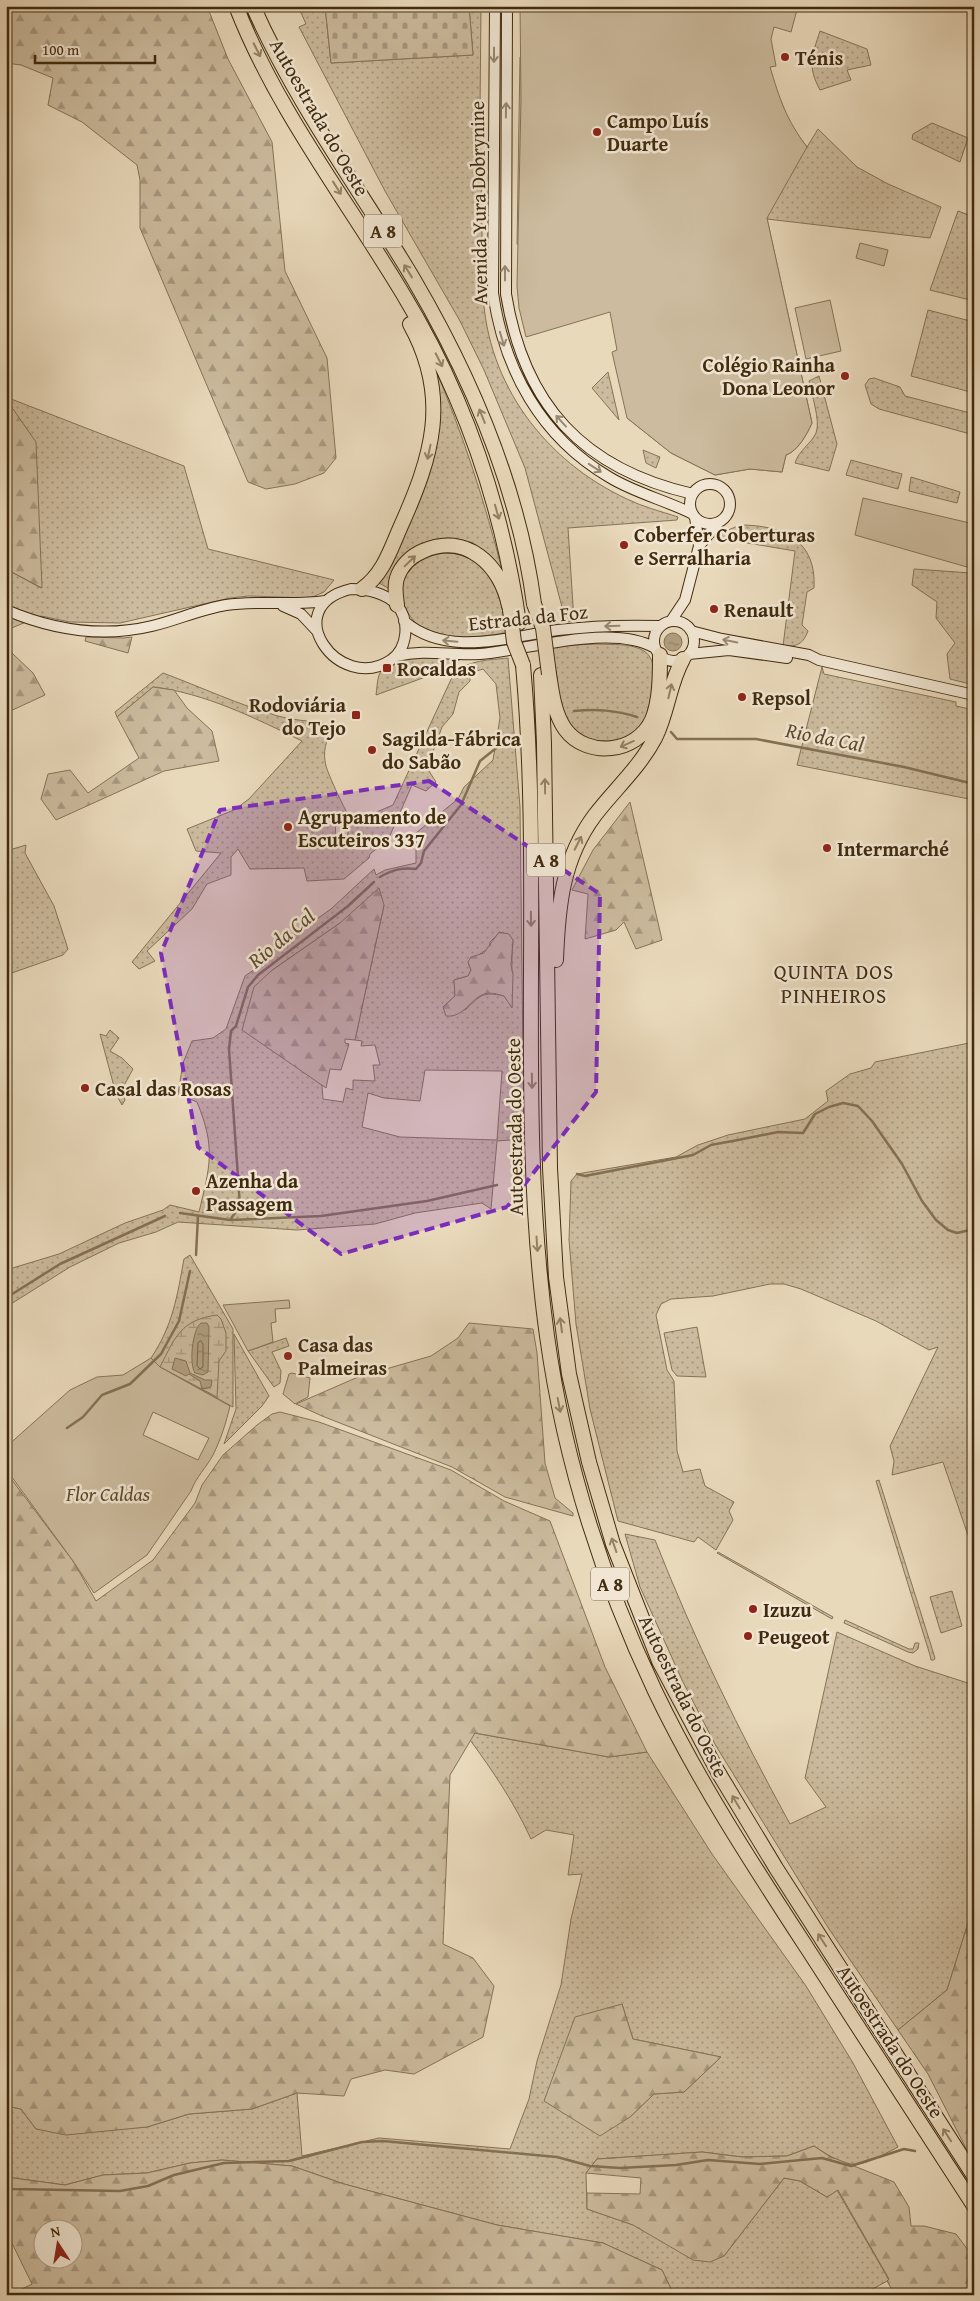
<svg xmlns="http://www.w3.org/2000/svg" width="980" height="2301" font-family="'Gentium Book Plus',serif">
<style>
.grass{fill:url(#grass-dots);stroke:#867356;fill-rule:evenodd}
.forest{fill:url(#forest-firs);stroke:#867356;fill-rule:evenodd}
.wetland{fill:url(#wetland-marsh);stroke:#867356}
.cemetery{fill:url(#cemetery-stones);stroke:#867356}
.garden{fill:#ccbb9e;stroke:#867356;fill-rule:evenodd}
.water{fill:url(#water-ripples);stroke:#847052}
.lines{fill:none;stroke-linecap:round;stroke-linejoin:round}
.shore{stroke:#786447;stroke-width:1}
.stream{stroke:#847052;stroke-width:2.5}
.secondary-casing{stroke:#412b0e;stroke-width:12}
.motorway-casing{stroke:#412b0e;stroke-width:16}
.secondary{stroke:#f1e6d3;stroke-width:10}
.motorway{stroke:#e9d9bb;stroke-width:14}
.motorway-bridge-casing{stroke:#412b0e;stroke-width:16;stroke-linecap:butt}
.motorway-bridge{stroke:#e9d9bb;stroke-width:14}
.oneway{stroke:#958264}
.oneway2{stroke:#998870}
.marked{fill:#7b2cbf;fill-opacity:0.2;stroke:#7b2cbf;stroke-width:4;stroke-dasharray:10 6;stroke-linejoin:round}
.poi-dot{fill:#8f2418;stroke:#f1e6d3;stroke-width:2}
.labels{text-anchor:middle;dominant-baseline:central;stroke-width:5;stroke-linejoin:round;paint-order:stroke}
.shield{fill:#f1e6d3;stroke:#766349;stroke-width:1}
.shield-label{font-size:19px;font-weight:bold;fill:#412b0e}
.poi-label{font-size:20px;font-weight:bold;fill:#412b0e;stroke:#f1e6d3;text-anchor:start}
.street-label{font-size:20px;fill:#412b0e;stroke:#f1e6d3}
.park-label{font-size:20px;font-style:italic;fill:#5d482b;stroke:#f1e6d3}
.water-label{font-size:21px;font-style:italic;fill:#5d482a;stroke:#f1e6d3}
.neighbourhood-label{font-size:21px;letter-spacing:1px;fill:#412b0e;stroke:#f1e6d3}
</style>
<defs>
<pattern id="grass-dots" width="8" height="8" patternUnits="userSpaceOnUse" patternTransform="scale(1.25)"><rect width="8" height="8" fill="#ccbb9e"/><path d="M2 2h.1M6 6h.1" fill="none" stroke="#a7987f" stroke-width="1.8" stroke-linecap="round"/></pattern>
<pattern id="forest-firs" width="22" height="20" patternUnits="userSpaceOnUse" patternTransform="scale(1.25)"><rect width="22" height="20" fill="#ccbb9e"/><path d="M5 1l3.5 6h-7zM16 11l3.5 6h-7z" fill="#a7987f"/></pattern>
<pattern id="wetland-marsh" width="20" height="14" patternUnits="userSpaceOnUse" patternTransform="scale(1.25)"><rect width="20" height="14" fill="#ccbb9e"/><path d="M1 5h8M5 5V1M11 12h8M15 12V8" fill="none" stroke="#a7987f"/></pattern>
<pattern id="cemetery-stones" width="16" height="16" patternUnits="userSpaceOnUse" patternTransform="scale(1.25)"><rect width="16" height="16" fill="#ccbb9e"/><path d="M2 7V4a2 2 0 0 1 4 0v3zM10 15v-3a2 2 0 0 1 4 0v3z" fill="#a7987f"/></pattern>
<pattern id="water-ripples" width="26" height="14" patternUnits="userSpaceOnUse" patternTransform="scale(1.25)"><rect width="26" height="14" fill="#b09e80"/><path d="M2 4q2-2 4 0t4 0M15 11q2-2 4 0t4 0" fill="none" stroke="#918167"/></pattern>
</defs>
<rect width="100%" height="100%" fill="#e9d9bb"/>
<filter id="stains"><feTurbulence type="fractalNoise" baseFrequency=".004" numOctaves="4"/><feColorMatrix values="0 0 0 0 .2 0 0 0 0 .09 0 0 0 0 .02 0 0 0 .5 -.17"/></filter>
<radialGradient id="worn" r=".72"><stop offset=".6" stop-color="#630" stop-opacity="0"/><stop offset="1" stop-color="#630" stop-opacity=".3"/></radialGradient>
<path class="grass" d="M298,6H325L331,63L473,55L469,6H481L480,109L483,293C487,384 545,461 627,499C643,507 660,511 678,517L677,520L568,528L574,621L566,622L525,468L484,370L460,321L385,191L299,27L306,24Z
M820,31L867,49L871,65L847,70L851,80L820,90C807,66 812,56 820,31Z
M520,57L673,59L780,99L791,126L807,147L818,129L857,167L888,184L941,207L930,238L767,219L812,423C807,434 798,451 786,455L782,472L750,469L715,475L671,453L627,418L765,415L517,244Z
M932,123L968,138L960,162L912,139L913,134Z
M958,211L974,217V301L930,290Z
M928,310L974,322V393L911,376Z
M434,366C463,434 485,502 503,574C495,564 487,553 476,546C438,524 399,551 388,588L379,583C400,545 435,477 438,434C439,412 435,388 434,366Z
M608,372L619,420L592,388Z
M819,376L837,444L829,471L795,463C799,450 811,444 816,433C821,421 811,393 809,381Z
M874,378L900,387L905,396L974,414V435L879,409L871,404L865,385L869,379Z
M6,397L184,466L208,549L334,580L324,592L310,598L249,596L230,598L120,623L70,622L41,616L9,629L12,653L6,655V569L41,588Z
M643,450L660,457L656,468L646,463Z
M851,460L902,474L898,489L846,475Z
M911,477L960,492L957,503L909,491Z
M740,525C782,525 817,540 814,588L807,592L802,625L808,631C803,644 797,647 783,646L795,551L712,537Z
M437,553C487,549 502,592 506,633C484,636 455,641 433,633C421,629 413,622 407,611C391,581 409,563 437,553Z
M914,569L971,573L974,577V685L950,679L947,654L955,643L936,618L937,602L912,585Z
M598,644C613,645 631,643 644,651C664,663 652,714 639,729C629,741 615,741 601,741C591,741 580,739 573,731C557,713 555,670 552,646Z
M425,657L461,659L442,671L376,695C377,689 377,681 379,675C384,662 412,658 425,657Z
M508,658L520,807L524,1139L497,1141L491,1209L482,1203L415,1213L375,1224L297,1230L178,1222L156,1232L119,1243L70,1267L6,1307V1270L59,1254L125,1223L163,1210L170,1205L199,1212C210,1166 216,1148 197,1102L178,1094L183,1063L192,1041L213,1038L226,1029L245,976L258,967L277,947L331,909L374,869L376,875L385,870L416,863V833L458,799L464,787L493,760L500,718L496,684L483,669L470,673V681L459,692L453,714L442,727L427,768L436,782L426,791L412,785L388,840L370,854L369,858L344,879L307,881L304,868L250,869L238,849L231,857V875L207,884L192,909L147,951L155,961L139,969L132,962L221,853L196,851L187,829L234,810L249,799L302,741C255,718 205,693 153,687L117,717L115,712L163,673C201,687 239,705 278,716C298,722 318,720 338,727C327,733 323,749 325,761C326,772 344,807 350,819L336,818L335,840L347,841L349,824L393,805L454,673C469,660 489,660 508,658ZM384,905L355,1040L362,1041L361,1046L375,1045L380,1065H373L375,1081L353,1080V1090L346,1088L343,1102L323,1099L322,1086L271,971L340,923ZM498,934L513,940C511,963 512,984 512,1007L504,996C482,991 480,996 465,1010L443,1007L455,996L454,980L468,976L471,970L468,962L489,948L490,942ZM425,1070L502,1071L497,1140L400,1137L362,1127L368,1093L384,1098L420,1101Z
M822,667L824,674L956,702V706L974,710V800L797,765Z
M26,845L25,853L54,906L68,949L63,955L6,975V851Z
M110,1030L119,1038L110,1051L122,1058L133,1069L121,1091L125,1100L122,1105L116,1094L100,1034L106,1036Z
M974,1042V1553L943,1462L892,1475L894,1461L890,1446L938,1347L929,1350L876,1321L801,1289L784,1284H770L713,1296L671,1299L661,1304L656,1315L667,1370L674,1381L677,1451L683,1472L700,1469L705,1486L734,1502L729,1511L733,1520L716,1550L698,1537L694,1542L618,1521L590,1409L576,1324L569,1240L571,1181L577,1174L676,1157L698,1145L728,1135L805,1119L828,1101L826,1091L850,1074L871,1068L875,1062Z
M190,1255L233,1329V1407L160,1367L151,1358C173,1325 177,1297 184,1259Z
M697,1327L706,1377L677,1376L672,1370L664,1333Z
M234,1334L269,1396L262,1406L224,1444L236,1409Z
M286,1338L289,1346L272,1352L281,1371L280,1383L274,1387L248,1351Z
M879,1480L935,1658L934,1660H931L930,1655L876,1481Z
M625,1534L655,1540C694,1639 739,1731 790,1824L826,1807L805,1778L837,1632L915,1666L974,1685V1904L947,1990L898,2030L829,1929L716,1746L683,1682L640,1587Z
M718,1552L833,1617L832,1619L717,1553Z
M952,1591L962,1626L941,1633L930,1597Z
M845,1620L909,1649H913L915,1643H919L918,1649L913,1653L908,1652L844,1623Z
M474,1733L609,1757L647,1752L712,1854L806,1986L853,2063L898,2147C858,2168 853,2172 814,2146L787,2156L742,2157L702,2152L597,2159L586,2173L587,2209L724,2256L784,2178L800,2181L827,2197L837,2190L889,2280L862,2295H674L662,2270L603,2243L497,2225L344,2184L292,2166L222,2160L190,2163L147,2173L103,2175L65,2185L6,2177V2106L21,2109L36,2129L147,2127L189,2114L252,2109L297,2093L302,2156L379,2138L510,2149L529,2099L537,2061L561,1985L571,1919L582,1874L568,1875L574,1835L546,1830L531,1839C515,1804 493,1771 470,1740ZM622,2004L633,2039L721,2057L684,2092L654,2094L630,2117L558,2109L545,2101L549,2091Z"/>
<path class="forest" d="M6,6H207L228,59L272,142L285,271L327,358L336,458L324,473L295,484L266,489L248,482L140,228V180L137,165L82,122L48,105L53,78L21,65L6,63Z
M6,399L36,442L42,588L6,569Z
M86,637L124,638L132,637L128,653L85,641Z
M12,653L33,673L45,695L6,713V655Z
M153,687L174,690L187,708L212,731L219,761L164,771L56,820L41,799L48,774L70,770L88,793L139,758L117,717Z
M630,802L662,940L636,949L624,922L616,930L585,939L588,894L572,890L593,850Z
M379,888L384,905L355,1040L345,1039V1043L349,1044L341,1070L330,1069L326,1088L242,1030L254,987L271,971L340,923Z
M499,932L509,934L513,940L511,965L513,975L512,1008L504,996C497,994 491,992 484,994C470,999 464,1018 446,1016L443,1007L455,996L454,980L468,976L471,970L468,962L471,957L484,953Z
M469,1323L533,1329L537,1353L545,1463L555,1498L573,1513V1516L505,1497L452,1467L322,1416L296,1404L358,1377L431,1356L458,1338Z
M280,1412L319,1422L451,1470L504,1501L550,1521L605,1667L647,1752L609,1757L475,1733L450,1775L443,1944L473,1958L494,1986L483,2037L414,2074L385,2070L351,2079L344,2096L297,2093L252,2109L189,2114L147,2127L66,2135L36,2129L21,2109L6,2106V1472L73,1561L96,1601L153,1560L195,1503L202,1485L223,1455L257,1425L272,1414Z
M974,1904V2159L972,2160L928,2074L898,2030L947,1990Z
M622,2004L633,2039L721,2057L684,2092L654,2094L630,2117L600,2136L544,2101L575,2017Z
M814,2146L829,2156L894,2182L909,2207L911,2226H924L956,2234L974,2258V2295H895L887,2281L889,2279L838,2190L827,2197L800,2181L784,2178L724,2256L710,2262L693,2260L633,2225L587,2209V2193L640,2194L641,2178L586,2173L597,2159L702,2152L742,2157L787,2156Z
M222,2160L292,2166L344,2184L497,2225L603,2243L662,2270L674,2295H6V2289L12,2294L32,2284L6,2231V2177L65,2185L103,2175L147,2173L190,2163ZM42,2228H72V2258H42Z"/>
<path class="wetland" d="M217,1315L221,1319L226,1333V1351L219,1361L217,1397L160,1367C175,1338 180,1320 217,1315Z"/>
<path class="cemetery" d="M325,6H469L473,55L331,63Z"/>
<path class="garden" d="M520,6H798L791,32L774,27L771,39L776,66L770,67C780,100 786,119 807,147L767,218L812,423C807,434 798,451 786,455L782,472L750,469L715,475L671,453L627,418L612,352L617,350L610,312L526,337L519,308L517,286L521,100Z
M860,243L888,250L884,266L856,258Z
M830,300L841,351L806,359L795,308Z
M863,498L974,524V569L855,535Z
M289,1300L290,1308L275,1309L276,1322L271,1323L273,1342L248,1351L223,1305Z
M151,1358L160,1367L230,1406C226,1423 221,1439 213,1455C206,1468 196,1477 191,1491L147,1555L94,1593L73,1561L6,1469V1447L70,1390L97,1377L123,1375ZM153,1412L209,1438L198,1460L143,1435Z
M292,1373L310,1378L308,1397L295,1404L283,1394L289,1374Z"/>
<path class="water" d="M664 642a9 9 0 1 1 18 0a9 9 0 1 1-18 0Z
M201,1323H207L209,1327L208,1372L203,1375L195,1373C189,1364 192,1330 201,1323Z
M175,1358L186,1361L190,1373L205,1380H212L211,1387L202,1389L200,1381L189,1374L186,1376L172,1369Z"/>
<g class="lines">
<path class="shore" d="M201,1341L203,1344V1367L200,1369L197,1366L198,1343Z"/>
<path class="stream" d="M574,711C597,709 615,710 637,717
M671,732L677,739H756L904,767L974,784
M380,877C392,870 402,867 416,869L421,863L424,851L461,805L480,761L500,745
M577,1174L585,1176L693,1155L711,1145L738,1140L778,1132L803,1133L815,1114L829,1107L843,1103L858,1106L872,1121L902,1164L922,1201L936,1220L948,1230L957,1233L974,1229
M180,1213L230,1220L240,1206L229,1049L231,1031L236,1026L248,987L258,975L348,906L374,882
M231,1220L321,1216L427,1201L497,1185
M196,1255L198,1216
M6,1298L60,1264L165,1216
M67,1428L83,1417L102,1395L130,1384L161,1354L179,1321L190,1271
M6,2186L12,2189L120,2191L148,2186L174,2175L224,2163L289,2161L362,2142L383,2141L557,2157L590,2166L620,2168L676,2165L708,2160L760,2164L822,2158L851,2166L904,2149L915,2151"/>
<defs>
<path id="secondary" d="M495,6L493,293C504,370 541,437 609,477C635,493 665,500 693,514
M507,6L506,294C524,405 583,469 693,494
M690 504a20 20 0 1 1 40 0a20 20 0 1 1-40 0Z
M699,546L718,523
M351,589C367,589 386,593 397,605C410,621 408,648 391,660C339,695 276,607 351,589Z
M283,606L301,614L317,631
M6,610C53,630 102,638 152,626C177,620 201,609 226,605C259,600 292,606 325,601
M404,621C447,658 507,637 558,630C591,626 626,625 660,626
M671,621L685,600L699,546L695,517
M654 641a20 20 0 1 1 40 0a20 20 0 1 1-40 0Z
M691,631L722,639L809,655L819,660L974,695
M689,654L729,650L787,658
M396,656C427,649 450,656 480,654C528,650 612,623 655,648"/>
<path id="motorway" d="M236,6C276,109 346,199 403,294C464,395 502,505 519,623
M253,6C296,104 360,189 414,280C472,379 519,490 534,604
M362,589C383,574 390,551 400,528C432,457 451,398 410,324
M397,605C396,596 394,587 397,578C401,566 411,556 423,551C466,532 501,565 509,606
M523,665C543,887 516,1113 547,1336C564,1459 602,1579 655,1691C698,1781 753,1865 807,1948C863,2034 918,2120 974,2206
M549,674C552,693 554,713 565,729C587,759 637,753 652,720C660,701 660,676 660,655
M541,675L544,743L550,1168L556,1277L569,1374L589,1462L613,1544L659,1661L718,1772L776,1868L974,2176
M556,960C558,907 562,859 595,815C615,789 639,768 655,738C668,712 669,684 683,659"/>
</defs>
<use href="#secondary" class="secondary-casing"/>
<use href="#motorway" class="motorway-casing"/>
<use href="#secondary" class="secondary"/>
<use href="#motorway" class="motorway"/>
<defs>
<path id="motorway-bridge" d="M534,604L543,628L549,674
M510,610L514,642L523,665"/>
</defs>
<use href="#motorway-bridge" class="motorway-bridge-casing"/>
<use href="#motorway-bridge" class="motorway-bridge"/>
</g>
<defs><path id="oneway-shaft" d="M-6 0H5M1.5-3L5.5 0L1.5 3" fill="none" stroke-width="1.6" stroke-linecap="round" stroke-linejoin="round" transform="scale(1.25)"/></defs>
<g class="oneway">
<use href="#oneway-shaft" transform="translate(257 50) rotate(63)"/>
<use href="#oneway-shaft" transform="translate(337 188) rotate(58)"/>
<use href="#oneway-shaft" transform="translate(408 271) rotate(-122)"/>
<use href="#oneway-shaft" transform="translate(439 360) rotate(63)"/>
<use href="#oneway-shaft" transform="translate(482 416) rotate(-112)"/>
<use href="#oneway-shaft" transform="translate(429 452) rotate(102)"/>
<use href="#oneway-shaft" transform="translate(497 512) rotate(74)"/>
<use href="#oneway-shaft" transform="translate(410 561) rotate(-44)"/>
<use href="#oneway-shaft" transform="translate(670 691) rotate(-77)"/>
<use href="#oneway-shaft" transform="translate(627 744) rotate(156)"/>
<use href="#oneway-shaft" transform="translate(545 786) rotate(-91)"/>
<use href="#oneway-shaft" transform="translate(578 843) rotate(-63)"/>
<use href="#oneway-shaft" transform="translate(531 919) rotate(89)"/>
<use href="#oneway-shaft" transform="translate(532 1081) rotate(89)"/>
<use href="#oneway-shaft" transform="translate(537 1244) rotate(86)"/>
<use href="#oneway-shaft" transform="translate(561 1325) rotate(-98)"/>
<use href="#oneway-shaft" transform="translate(559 1405) rotate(79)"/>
<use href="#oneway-shaft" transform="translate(614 1545) rotate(-109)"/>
<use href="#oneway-shaft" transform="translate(736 1802) rotate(-121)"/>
<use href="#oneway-shaft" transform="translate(822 1940) rotate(-123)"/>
<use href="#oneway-shaft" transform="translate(947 2135) rotate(-123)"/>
</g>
<g class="oneway2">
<use href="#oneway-shaft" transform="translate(494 55) rotate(90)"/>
<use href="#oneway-shaft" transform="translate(506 110) rotate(-89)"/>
<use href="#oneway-shaft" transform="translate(505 273) rotate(-90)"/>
<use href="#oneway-shaft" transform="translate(502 339) rotate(73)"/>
<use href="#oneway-shaft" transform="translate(561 421) rotate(-132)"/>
<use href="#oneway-shaft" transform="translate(595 468) rotate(33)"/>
<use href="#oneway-shaft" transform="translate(612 626) rotate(178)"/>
<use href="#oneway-shaft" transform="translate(450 641) rotate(-175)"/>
<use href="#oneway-shaft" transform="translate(730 641) rotate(-169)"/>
</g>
<path class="marked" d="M429,781L600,894L596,1092L507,1207L341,1254L198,1147L161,953L220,810Z"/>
<g class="poi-dot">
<circle cx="785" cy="57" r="5"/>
<circle cx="597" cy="132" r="5"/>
<circle cx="845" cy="376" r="5"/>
<circle cx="624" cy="545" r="5"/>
<circle cx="714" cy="609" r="5"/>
<rect x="382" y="663" width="10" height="10" rx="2.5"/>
<circle cx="742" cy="697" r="5"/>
<rect x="351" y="710" width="10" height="10" rx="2.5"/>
<circle cx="372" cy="750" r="5"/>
<circle cx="288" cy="827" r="5"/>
<circle cx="827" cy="848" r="5"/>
<circle cx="85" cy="1088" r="5"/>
<circle cx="196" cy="1191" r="5"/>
<circle cx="288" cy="1356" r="5"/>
<circle cx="753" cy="1609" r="5"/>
<circle cx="748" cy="1636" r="5"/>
</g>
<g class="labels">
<g class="shield">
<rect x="364" y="214.5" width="38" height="33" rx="4"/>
<rect x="527" y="843.5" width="38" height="33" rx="4"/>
<rect x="591" y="1567.5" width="38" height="33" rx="4"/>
</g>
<g class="shield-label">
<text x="383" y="231">A 8</text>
<text x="546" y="860">A 8</text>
<text x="610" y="1584">A 8</text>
</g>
<g class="poi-label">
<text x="795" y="57">Ténis</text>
<text x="607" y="120">Campo Luís<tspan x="607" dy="23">Duarte</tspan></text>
<text x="835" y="364" text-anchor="end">Colégio Rainha<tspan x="835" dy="23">Dona Leonor</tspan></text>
<text x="634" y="534">Coberfer Coberturas<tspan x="634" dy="23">e Serralharia</tspan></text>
<text x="724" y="609">Renault</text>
<text x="397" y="668">Rocaldas</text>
<text x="752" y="697">Repsol</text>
<text x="346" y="704" text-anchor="end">Rodoviária<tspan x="346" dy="23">do Tejo</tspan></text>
<text x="382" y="738">Sagilda-Fábrica<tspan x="382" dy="23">do Sabão</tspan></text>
<text x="298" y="816">Agrupamento de<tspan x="298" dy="23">Escuteiros 337</tspan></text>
<text x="837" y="848">Intermarché</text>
<text x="95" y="1088">Casal das Rosas</text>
<text x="206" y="1180">Azenha da<tspan x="206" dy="23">Passagem</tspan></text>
<text x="298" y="1344">Casa das<tspan x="298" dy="23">Palmeiras</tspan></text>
<text x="763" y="1609">Izuzu</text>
<text x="758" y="1636">Peugeot</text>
</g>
<g class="street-label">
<text transform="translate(320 117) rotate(60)">Autoestrada do Oeste</text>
<text transform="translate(478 203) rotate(-91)">Avenida Yura Dobrynine</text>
<text transform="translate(528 617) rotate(-6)">Estrada da Foz</text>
<text transform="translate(514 1127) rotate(-91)">Autoestrada do Oeste</text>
<text transform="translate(684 1696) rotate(64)">Autoestrada do Oeste</text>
<text transform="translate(891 2041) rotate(57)">Autoestrada do Oeste</text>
</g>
<g class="park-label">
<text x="108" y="1493">Flor Caldas</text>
</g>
<g class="water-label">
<text transform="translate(825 737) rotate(11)">Rio da Cal</text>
<text transform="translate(281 938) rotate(-40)">Rio da Cal</text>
</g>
<g class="neighbourhood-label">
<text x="834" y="971">QUINTA DOS<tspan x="834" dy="24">PINHEIROS</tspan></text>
</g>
</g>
<rect width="980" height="2301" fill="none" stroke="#e9d9bb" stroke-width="25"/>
<rect x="8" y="8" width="965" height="2286" fill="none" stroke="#412b0e" stroke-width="2.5"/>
<rect x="12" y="12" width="955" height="2276" fill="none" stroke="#412b0e"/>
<g transform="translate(58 2244) rotate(348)"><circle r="24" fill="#f1e6d3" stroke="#ab9b84"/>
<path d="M0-4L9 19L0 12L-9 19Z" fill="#8f2418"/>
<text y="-8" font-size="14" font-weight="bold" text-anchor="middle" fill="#412b0e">N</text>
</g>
<path d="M35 55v8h120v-8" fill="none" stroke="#412b0e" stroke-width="2.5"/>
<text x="42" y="55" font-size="15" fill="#412b0e" stroke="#f1e6d3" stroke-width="4" paint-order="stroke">100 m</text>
<rect width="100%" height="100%" filter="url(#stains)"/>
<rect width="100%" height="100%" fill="url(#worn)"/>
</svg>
